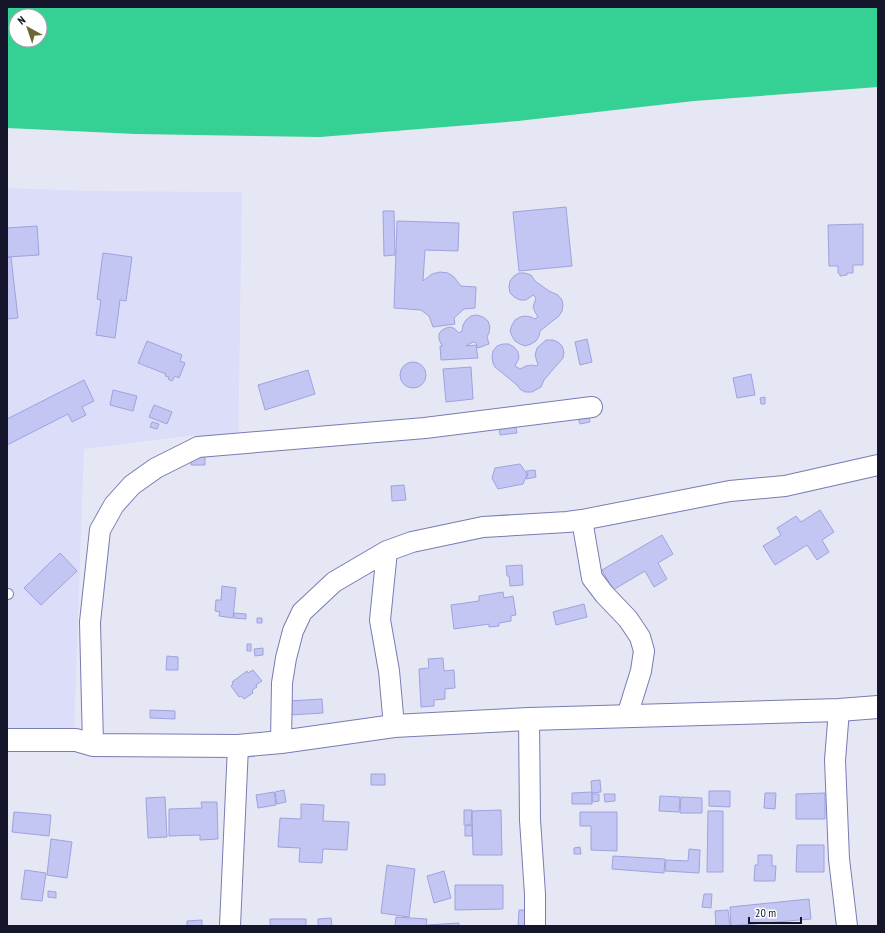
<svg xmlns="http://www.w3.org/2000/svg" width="885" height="933" font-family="'PT Sans Narrow',sans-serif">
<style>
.built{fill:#dbddf9}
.water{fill:#35d094;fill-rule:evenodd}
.building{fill:#c3c6f2;stroke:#a0a2dd}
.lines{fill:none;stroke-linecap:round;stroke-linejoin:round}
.service-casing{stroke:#797bb3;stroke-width:12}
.minor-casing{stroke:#797bb3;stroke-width:22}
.secondary-casing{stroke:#797bb3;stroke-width:24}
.service{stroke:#fff;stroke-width:10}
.minor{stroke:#fff;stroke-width:20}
.secondary{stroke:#fff;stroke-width:22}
</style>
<rect width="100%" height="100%" fill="#e6e7f4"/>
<path class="built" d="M7,188L89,191L242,192L238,451L194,435L84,449L74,731L7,734Z"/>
<path class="water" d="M7,7H878V87L694,101L518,121L320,137L136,134L7,128ZM16,16H40V40H16Z"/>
<path class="building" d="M566,207L572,266L519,271L513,212Z
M383,211H394L395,255L384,256Z
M397,221L459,223L458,251L425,250L423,281L432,274L440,272L448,273L454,277L461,286L476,287L475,308L464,309L454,318L455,324L433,327L429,316L421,310L394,308Z
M863,224V265H853V273H847V275L840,276V274L838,273V266H829L828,225Z
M37,226L39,255L7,257V228Z
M103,253L132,257L126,301L120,300L115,338L96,335L101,300L97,299Z
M11,257L18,318L7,319V258Z
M519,273H525L531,275L535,281L549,291L558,295L562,300L563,305L562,311L559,316L540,331L539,336L536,341L531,344L525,346L520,344L515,341L512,336L510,331L512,325L515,320L520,317L525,316L531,317L535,319L538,317L535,312L533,307L536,298L533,295L526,300H520L514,297L510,293L509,287L510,281L514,276Z
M477,315L483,317L488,321L490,327L489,333L487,337L489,344L478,348L476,343L473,342L466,346L476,345L478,358L441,360L440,346H443L441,344L439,339V334L442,330L446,328L451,327L455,329L459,333L462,331L463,325L466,320L471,316Z
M587,339L592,362L580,365L575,342Z
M546,340H553L558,342L562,346L564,352L563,358L544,380L541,387L532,392H525L520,389L517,385L495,367L493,363L492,357L493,351L497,346L503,344H509L514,347L518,352L519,358L515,366L520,369L526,366L532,365L536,366L538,365L535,355L537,348Z
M147,341L182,355L180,361L185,363L179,378L175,376L172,381L168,379L169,377L165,376L166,374L138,363Z
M400 375a13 13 0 1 1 26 0a13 13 0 1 1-26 0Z
M471,367L473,399L446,402L443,369Z
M308,370L315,394L265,410L258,385Z
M751,374L755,395L737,398L733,378Z
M84,380L94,401L82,407L86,415L72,422L68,414L7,445V419Z
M113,390L137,396L133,411L110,405Z
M765,397V404H761L760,398Z
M154,405L172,412L167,424L149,417Z
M589,415L590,422L580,424L578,417Z
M152,422L159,424L157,429L150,427Z
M515,423L517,433L500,435L499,425Z
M191,456H205V465H191Z
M520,464L527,474L523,484L498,489L492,478L495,468Z
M535,470L536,477L526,479L528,474L526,471Z
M404,485L406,500L392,501L391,486Z
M820,510L834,532L822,540L829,552L817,560L807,545L775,565L763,546L781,535L777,528L796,516L801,522Z
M662,535L673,554L658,563L667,579L654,587L645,571L613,590L602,570Z
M60,553L77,571L41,605L24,588Z
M522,565L523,585L510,586L509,576H507L506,566Z
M222,586L236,588L233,618L219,616L220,612L215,611L216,600H221Z
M503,592L504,598L513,596L516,615L511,616V621L499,623V626L489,627V624L454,629L451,605L479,601V596Z
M584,604L587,617L556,625L553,612Z
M234,613L246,614V619L234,618Z
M257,618H262V623H257Z
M247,644H251V651H247Z
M263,648V655L255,656L254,649Z
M167,656L178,657V670H166Z
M443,658L444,671L454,670L455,688L445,689V699L434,700V706L421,707L419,669L429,668L428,659Z
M253,670L262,681L256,685L257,687L252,690L253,693L244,699L241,696L239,697L231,686L233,684L232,682L247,671L248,673Z
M322,699L323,713L290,715L289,701Z
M150,710L175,711V719L150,718Z
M371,774H385V785H371Z
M600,780L601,792L592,793L591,781Z
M284,790L286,802L277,804L275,792Z
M709,791H730V807L709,806Z
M274,792L276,805L258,808L256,795Z
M592,792V804H572V793Z
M765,793H776L775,809L764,808Z
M825,793V819H796V794Z
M592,794H599V801L592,802Z
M604,794H615V801L605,802Z
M660,796L680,797L679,812L659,811Z
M165,797L167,837L148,838L146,798Z
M681,797L702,798V813H680Z
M201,802H217L218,839L200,840V835L169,836V809L202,808Z
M301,804L324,805L323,821L349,822L347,850L323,849L322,863L299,862L300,848L278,847L280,818L301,819Z
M464,810H472L471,825H464Z
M501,810L502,855H473L472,811Z
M708,811H723V872H707Z
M14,812L51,815L49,836L12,832Z
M580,812H617V851L591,850V826H580Z
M472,825V836H465V826Z
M51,839L72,842L67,878L47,875Z
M797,845H824V872H796Z
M580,847L581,854H574V848Z
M689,849L700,850L699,873L665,871L666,860L688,861Z
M758,855H772V866H776L775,881H754L755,865H758Z
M613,856L665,859L664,873L612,869Z
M387,865L415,869L409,917L381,913Z
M25,870L46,873L42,901L21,899Z
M444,871L451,898L434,903L427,876Z
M455,885H503V909L455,910Z
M48,891L56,892V898L48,897Z
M704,894H712L711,908L702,907Z
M809,899L811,919L731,926L730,907Z
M519,910H526L525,926H518Z
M728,910L730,926H716L715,911Z
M396,917L427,919L426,926H395Z
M331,918L332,926H318V919Z
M270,919H306V926H270Z
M202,920V926H187V921Z
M459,923V926H427V925Z"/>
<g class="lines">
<defs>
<path id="service" d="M7,594H8"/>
<path id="minor" d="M582,520L592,578L605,595L628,619L640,637L644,651L641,671L627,716
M387,551L380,620L389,671L394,726
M839,710L835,760L839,859L847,926
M529,719L530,820L535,894V926
M281,742L282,683L286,658L293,631L302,612L334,582L387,551L412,542L483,527L567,522L582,520L730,491L785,486L878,465
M93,745L90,622L100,530L114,505L132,485L156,468L198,447L425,428L592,407
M230,926L238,746"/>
<path id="secondary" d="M7,740H76L93,745L238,746L281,742L394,726L529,719L839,710L878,707"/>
</defs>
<use href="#service" class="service-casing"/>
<use href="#minor" class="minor-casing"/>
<use href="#secondary" class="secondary-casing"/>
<use href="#service" class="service"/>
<use href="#minor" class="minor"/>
<use href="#secondary" class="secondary"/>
</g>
<rect width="885" height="933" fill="none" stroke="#15152b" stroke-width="16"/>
<g transform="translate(28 28) rotate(320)"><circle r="19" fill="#ffffff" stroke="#a1a1aa"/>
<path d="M0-3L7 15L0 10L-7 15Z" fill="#6c6632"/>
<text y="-6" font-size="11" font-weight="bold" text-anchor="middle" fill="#15152b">N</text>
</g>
<path d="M749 917v6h52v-6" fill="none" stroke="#15152b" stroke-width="2"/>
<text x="755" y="917" font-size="12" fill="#15152b" stroke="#ffffff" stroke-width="3" paint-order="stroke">20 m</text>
</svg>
